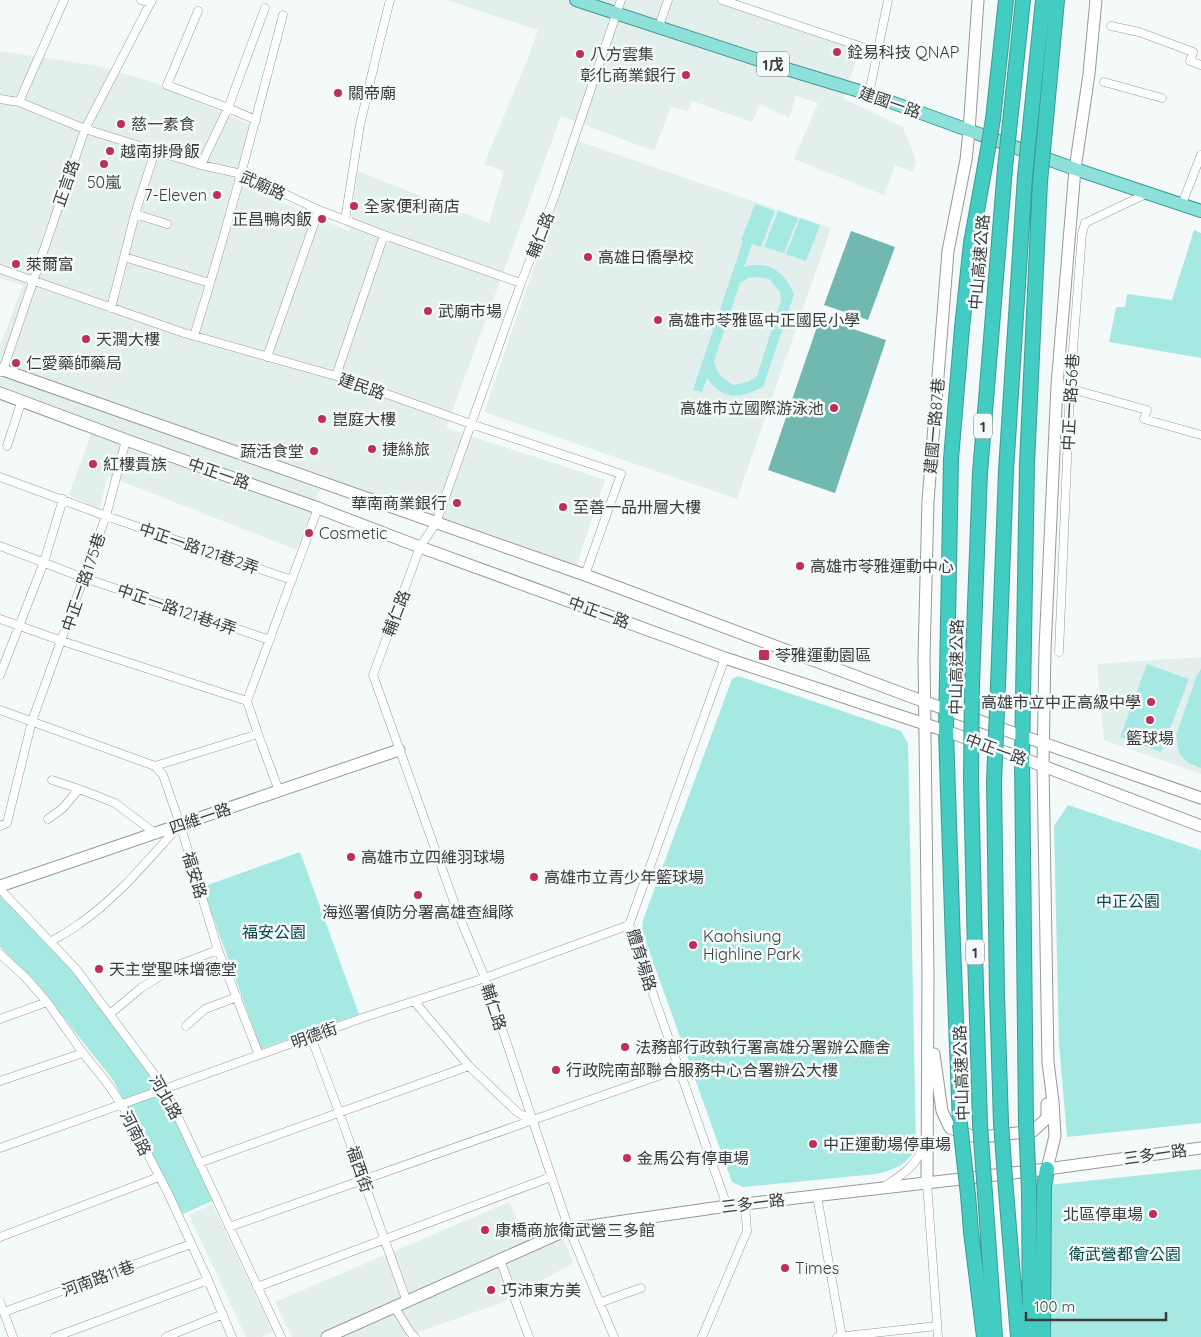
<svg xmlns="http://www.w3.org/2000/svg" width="1201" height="1337" font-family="Quicksand,'Noto Sans TC',sans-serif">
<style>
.built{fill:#e2efed}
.green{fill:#a6e9e2;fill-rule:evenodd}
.water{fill:#71b8b1}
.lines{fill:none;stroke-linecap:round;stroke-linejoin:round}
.street-casing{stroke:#959a99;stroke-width:9}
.secondary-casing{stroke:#959a99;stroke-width:13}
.primary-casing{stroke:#409a93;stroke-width:14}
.highway-casing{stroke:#409a93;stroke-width:16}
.street{stroke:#fff;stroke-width:8}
.secondary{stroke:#fff;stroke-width:11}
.primary{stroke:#8ee0da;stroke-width:12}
.highway{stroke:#43ccc2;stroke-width:14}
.highway-bridge-casing{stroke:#409a93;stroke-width:16;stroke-linecap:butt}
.highway-bridge{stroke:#43ccc2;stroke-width:14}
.poi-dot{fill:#be2f5a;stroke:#f4f9f9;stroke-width:2}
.labels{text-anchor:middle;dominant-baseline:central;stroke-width:5;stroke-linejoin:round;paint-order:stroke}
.shield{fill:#f4f9f9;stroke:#727575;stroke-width:1}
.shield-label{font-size:15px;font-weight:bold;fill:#3b3d3d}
.poi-label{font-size:16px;fill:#3b3d3d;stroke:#f4f9f9;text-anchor:start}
.street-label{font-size:16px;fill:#3b3d3d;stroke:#f4f9f9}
.park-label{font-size:16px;fill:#074a46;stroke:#f4f9f9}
</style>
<rect width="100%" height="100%" fill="#f4f9f9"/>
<path class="built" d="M447,0H737L862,43L843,98L903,127L916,161L913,172L895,165L884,195L794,159L818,103L796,96L789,118L760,104L752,122L692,101L688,111L671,107L654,151L561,116L446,428L605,480L573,576L321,487L297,550L108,476L99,509L69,495L91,434L0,400V346L23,285L0,278V51L99,66L122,73L153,82L257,128L243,186L349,231L358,171L489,223L504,171L484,164L530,53L538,30Z
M578,141L831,228L737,499L484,412Z
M1201,657V774L1104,740L1097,664Z
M509,1202L526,1239L558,1226L573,1263L501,1303L404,1337H292L275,1302Z
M212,1204L273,1332L262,1337H246L189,1215Z"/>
<path class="green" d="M755,204L775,211L761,247L752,244L744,267C767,259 786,272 794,295L763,387C739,398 725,402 707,378L702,392L693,390L743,241L741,240ZM757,277L769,279L780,292L781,300L757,376L748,382L734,385C722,379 717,374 714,361L740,283L748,278Z
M778,211L798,218L784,253L764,247Z
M800,218L820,225L806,261L786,254Z
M1194,230L1201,233V358L1109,342L1116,307H1125L1127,294L1172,300Z
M1147,664L1189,679L1161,752L1120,737Z
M1201,669V768L1187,762L1179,753L1176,735L1197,675Z
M738,676L901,731L908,743L916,1147C908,1165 895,1169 876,1174L743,1187L732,1182L642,931L643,920L732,679Z
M1068,805L1201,850V1123L1067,1137L1059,1044L1054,826Z
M300,852L359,1014L261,1049L202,887Z
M0,896L72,971L127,1042L159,1088L214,1200L183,1214L113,1080L35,981L0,947Z
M1201,1169V1337H1051L1048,1185Z"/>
<path class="water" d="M851,231L895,247L868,320L824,305Z
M820,318L886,340L835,493L768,470Z"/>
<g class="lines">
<defs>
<path id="street" d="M141,0L151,3
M722,0L877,52
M198,11L167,85L228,108L256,120
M659,26L668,0
M1111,26L1139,32L1193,52L1190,61L1201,65
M1104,82L1162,98
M869,94L888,0
M0,99L19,102L85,129L201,165L242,174L319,210L384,235L521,283
M19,102L64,0
M201,165L228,108L265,8
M1182,204L1201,155
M135,214L167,224
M345,220L360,125L378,48L390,0
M124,257L210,283
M0,269L184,333L336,376L471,424L621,474L585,575
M111,308L135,214L155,151
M194,336C227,230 255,122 283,15
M267,357L319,210
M1,372L3,370L85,129L152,0
M336,376L384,235
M1057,385L1147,410L1144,419L1201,435
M7,446L22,400
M0,477L106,516L292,580
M0,546L84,578L270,640
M0,619L62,641L247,701
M1059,652L1070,388L1082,234L1085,223L1148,193
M725,658L629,925L727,1206
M0,675L44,562L63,499
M0,710L155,766L163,775L180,824L218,950L259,1055
M155,766L258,734
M52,780L79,789L115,803L156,834
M279,791L258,734L247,701L318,508
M48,819L63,808L79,789
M0,826L7,823L32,721L106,516L126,440
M0,889L76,969L165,1089L281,1337
M50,942C60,936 70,931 79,924C117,898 147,861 178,827
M0,954L26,978L47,1002L83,1053L107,1083L122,1105L167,1191L208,1280L232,1337
M414,1001L469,1066L517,1112L532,1121
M110,1014L141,988L178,965L218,950
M0,1019L47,1002
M186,1026L205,1009L237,997
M311,1037L339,1112L407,1302
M0,1081L83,1053
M0,1148L259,1055L365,1017L485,978L629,925
M199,1163L469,1066
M927,1183L938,1337
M884,1187C906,1172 914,1168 925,1144
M817,1196L842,1337
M229,1227L678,1069
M0,1237L159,1177
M500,1260L529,1337
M257,1287L551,1177
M0,1302L13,1337
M599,1303L641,1288
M395,1308L410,1332L415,1337
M4,1312L191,1244
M55,1337L208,1280
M166,1337L223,1314
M614,1337L569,1229L485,978L459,916L373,675L420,547L436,523L521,283L555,195L621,0
M702,1337L747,1231L745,1204
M837,1337L937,1326"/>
<path id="secondary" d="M0,369L585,575L925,702L1201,798
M0,393L126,440L318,508L420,547L725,658L946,731L1022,758L1201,826
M0,886L399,750
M934,1054L942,1111L950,1128L972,1136H991L1033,1131L1047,1118V1104
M1047,1169L1055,1136L1053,1102L1048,1062L1043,766L1045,649L1057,385L1075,169L1089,74L1096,0
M927,1183L928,973L924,657L928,501L948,251L966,160L969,131L978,0
M327,1337L569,1229L727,1206L1047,1169L1201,1148"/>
<path id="primary" d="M576,0L780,67L869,94L1075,169L1201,211"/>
<path id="highway" d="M993,119L1006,0
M1010,122L1023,0
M1030,127L1043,0
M1045,130L1057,0
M972,684L980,473L1005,168
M998,685L1006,471L1025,176
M971,779L975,953L980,1124
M994,782L997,994L1001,1123
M1026,1122L1022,758L1027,464L1040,182
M960,1124L953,944L946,731L951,459L962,328L971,243L985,166
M1029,1190L1030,1337
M1006,1191L1018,1337
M985,1194L995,1337
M968,1195L971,1232L984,1337
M1043,1337L1044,1187L1047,1169"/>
</defs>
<use href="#street" class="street-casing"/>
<use href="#secondary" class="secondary-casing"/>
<use href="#primary" class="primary-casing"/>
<use href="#highway" class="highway-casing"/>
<use href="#street" class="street"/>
<use href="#secondary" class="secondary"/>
<use href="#primary" class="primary"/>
<use href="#highway" class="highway"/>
<defs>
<path id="highway-bridge" d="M985,166L993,119
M1005,168L1010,122
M1025,176L1030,127
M1040,182L1045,130
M971,779L972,684
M994,782L998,685
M1026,1122L1029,1190
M1001,1123L1006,1191
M960,1124L968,1195
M980,1124L985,1194"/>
</defs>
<use href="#highway-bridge" class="highway-bridge-casing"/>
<use href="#highway-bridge" class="highway-bridge"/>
</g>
<g class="poi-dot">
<circle cx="837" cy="52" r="5"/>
<circle cx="580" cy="54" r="5"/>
<circle cx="686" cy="75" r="5"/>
<circle cx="338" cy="93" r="5"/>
<circle cx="121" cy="124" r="5"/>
<circle cx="110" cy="151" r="5"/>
<circle cx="104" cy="164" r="5"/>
<circle cx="217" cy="195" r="5"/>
<circle cx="354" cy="206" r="5"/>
<circle cx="322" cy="219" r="5"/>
<circle cx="588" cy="257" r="5"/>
<circle cx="16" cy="264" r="5"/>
<circle cx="428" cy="311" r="5"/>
<circle cx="658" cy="320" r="5"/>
<circle cx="86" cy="339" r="5"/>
<circle cx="16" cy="363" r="5"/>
<circle cx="834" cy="408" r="5"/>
<circle cx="322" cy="419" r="5"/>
<circle cx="372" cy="449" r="5"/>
<circle cx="314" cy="451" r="5"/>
<circle cx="93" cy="464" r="5"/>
<circle cx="457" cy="503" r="5"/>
<circle cx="563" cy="507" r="5"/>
<circle cx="309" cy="533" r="5"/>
<circle cx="800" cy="566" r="5"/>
<rect x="758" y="649" width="12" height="12" rx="2.5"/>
<circle cx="1151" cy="702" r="5"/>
<circle cx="1150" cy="720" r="5"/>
<circle cx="351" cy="857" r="5"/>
<circle cx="534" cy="877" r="5"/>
<circle cx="418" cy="895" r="5"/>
<circle cx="693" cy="945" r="5"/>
<circle cx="99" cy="969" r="5"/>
<circle cx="625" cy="1047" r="5"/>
<circle cx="556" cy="1070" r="5"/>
<circle cx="813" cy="1144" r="5"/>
<circle cx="627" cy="1158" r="5"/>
<circle cx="1153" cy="1214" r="5"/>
<circle cx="485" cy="1230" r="5"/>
<circle cx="785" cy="1268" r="5"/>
<circle cx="491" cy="1290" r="5"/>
</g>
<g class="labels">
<g class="shield">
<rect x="757" y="51.5" width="32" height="25" rx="4"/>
<rect x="974" y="413.5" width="18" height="25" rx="4"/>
<rect x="966" y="939.5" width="18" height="25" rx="4"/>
</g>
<g class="shield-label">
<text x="773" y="64">1戊</text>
<text x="983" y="426">1</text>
<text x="975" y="952">1</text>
</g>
<g class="poi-label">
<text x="847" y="52">銓易科技 QNAP</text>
<text x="590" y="54">八方雲集</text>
<text x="676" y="75" text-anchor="end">彰化商業銀行</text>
<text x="348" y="93">關帝廟</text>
<text x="131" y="124">慈一素食</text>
<text x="120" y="151">越南排骨飯</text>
<text x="104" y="182" text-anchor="middle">50嵐</text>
<text x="207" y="195" text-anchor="end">7-Eleven</text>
<text x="364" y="206">全家便利商店</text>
<text x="312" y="219" text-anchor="end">正昌鴨肉飯</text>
<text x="598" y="257">高雄日僑學校</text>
<text x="26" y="264">萊爾富</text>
<text x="438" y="311">武廟市場</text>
<text x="668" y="320">高雄市苓雅區中正國民小學</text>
<text x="96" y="339">天潤大樓</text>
<text x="26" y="363">仁愛藥師藥局</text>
<text x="824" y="408" text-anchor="end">高雄市立國際游泳池</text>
<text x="332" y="419">崑庭大樓</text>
<text x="382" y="449">捷絲旅</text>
<text x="304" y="451" text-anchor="end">蔬活食堂</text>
<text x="103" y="464">紅樓貴族</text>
<text x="447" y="503" text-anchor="end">華南商業銀行</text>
<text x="573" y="507">至善一品卅層大樓</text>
<text x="319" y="533">Cosmetic</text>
<text x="810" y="566">高雄市苓雅運動中心</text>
<text x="775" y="655">苓雅運動園區</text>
<text x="1141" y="702" text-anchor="end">高雄市立中正高級中學</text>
<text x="1150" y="738" text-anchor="middle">籃球場</text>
<text x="361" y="857">高雄市立四維羽球場</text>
<text x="544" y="877">高雄市立青少年籃球場</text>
<text x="418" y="912" text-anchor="middle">海巡署偵防分署高雄查緝隊</text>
<text x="703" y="936">Kaohsiung<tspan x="703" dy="18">Highline Park</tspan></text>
<text x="109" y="969">天主堂聖味增德堂</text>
<text x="635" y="1047">法務部行政執行署高雄分署辦公廳舍</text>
<text x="566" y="1070">行政院南部聯合服務中心合署辦公大樓</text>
<text x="823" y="1144">中正運動場停車場</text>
<text x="637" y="1158">金馬公有停車場</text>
<text x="1143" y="1214" text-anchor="end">北區停車場</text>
<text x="495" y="1230">康橋商旅衛武營三多館</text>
<text x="795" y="1268">Times</text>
<text x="501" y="1290">巧沛東方美</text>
</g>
<g class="street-label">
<text transform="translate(890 102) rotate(19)">建國一路</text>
<text transform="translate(66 183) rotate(-71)">正言路</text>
<text transform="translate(263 185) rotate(24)">武廟路</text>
<text transform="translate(540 235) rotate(-69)">輔仁路</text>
<text transform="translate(979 262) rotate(-85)">中山高速公路</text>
<text transform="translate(362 386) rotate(19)">建民路</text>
<text transform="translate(1070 402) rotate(-87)">中正一路56巷</text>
<text transform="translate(934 426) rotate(-85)">建國一路87巷</text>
<text transform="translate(219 473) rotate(19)">中正一路</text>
<text transform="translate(199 548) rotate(19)">中正一路121巷2弄</text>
<text transform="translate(83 582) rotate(-71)">中正一路175巷</text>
<text transform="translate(177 609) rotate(19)">中正一路121巷4弄</text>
<text transform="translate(599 612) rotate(20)">中正一路</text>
<text transform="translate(396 613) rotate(-69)">輔仁路</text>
<text transform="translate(956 667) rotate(-89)">中山高速公路</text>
<text transform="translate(996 749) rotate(20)">中正一路</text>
<text transform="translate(200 818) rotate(-19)">四維一路</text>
<text transform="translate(195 875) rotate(73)">福安路</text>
<text transform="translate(642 960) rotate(73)">體育場路</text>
<text transform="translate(494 1007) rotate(72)">輔仁路</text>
<text transform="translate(314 1035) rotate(-20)">明德街</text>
<text transform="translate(961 1073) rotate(-92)">中山高速公路</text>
<text transform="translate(166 1097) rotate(61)">河北路</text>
<text transform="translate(136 1133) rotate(63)">河南路</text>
<text transform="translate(1155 1154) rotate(-8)">三多一路</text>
<text transform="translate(360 1169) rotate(71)">福西街</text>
<text transform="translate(753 1203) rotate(-7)">三多一路</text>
<text transform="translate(98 1278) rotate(-20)">河南路11巷</text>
</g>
<g class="park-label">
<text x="1128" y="901">中正公園</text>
<text x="274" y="932">福安公園</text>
<text x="1125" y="1254">衛武營都會公園</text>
</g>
</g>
<path d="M1026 1312v8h140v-8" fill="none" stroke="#3b3d3d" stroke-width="2.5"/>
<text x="1034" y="1312" font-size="15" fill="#3b3d3d" stroke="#f4f9f9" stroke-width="4" paint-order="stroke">100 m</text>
</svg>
